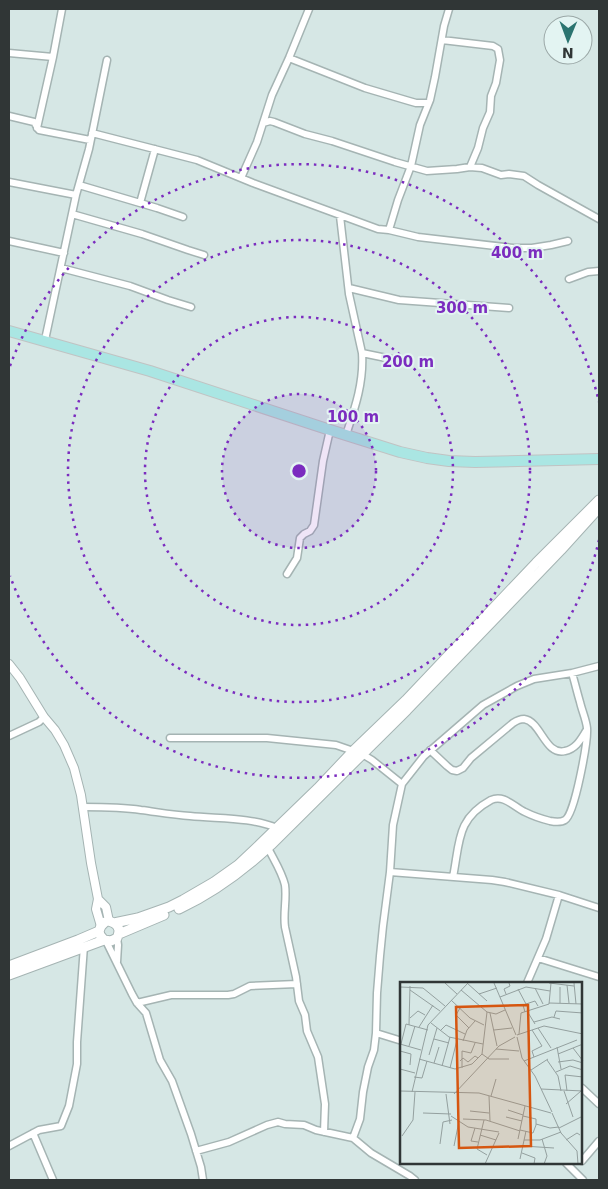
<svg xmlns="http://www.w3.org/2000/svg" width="608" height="1189" font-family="'DejaVu Sans',sans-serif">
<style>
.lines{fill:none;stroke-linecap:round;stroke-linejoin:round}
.minor-casing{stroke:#a5b4b3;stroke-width:9}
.tertiary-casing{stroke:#a5b4b3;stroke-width:10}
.secondary-casing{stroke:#a5b4b3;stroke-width:11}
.primary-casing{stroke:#c1c3c3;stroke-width:12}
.minor{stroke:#fff;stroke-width:6}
.tertiary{stroke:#fff;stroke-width:8}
.secondary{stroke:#fff;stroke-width:9}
.primary{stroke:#aae6e3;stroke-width:10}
.ring{fill:none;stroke:#7b2cbf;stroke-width:2.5;stroke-dasharray:2.5 5}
.inset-road{fill:none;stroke:#94a09f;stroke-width:1}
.view{fill:#d65610;fill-opacity:0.15;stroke:#d65610;stroke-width:2.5}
.inset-edge{fill:none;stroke:#303636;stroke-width:2.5}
.centre{fill:#7b2cbf;stroke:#e3f4f2;stroke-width:2.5}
.ring-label{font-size:15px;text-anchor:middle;font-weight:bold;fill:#7b2cbf;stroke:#e3f4f2;stroke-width:4;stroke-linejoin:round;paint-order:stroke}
</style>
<rect width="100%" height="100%" fill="#d6e7e5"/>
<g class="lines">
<defs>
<path id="minor" d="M442,40L493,46L498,49L500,60L496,83L491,96L490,112L483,128L478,148L470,167
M9,53L53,57
M289,58L365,88L409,101L416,103H428
M9,116L34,122L39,130L90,140
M263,123L270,121L274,122L305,134L332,141L395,162L427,171L457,169L470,167L482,168L501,175L509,174L524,176L538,185L599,219
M37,128L53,57L62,9
M92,133L197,160L253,183L378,229L389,230L418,237L513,248H532L551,245L568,241
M241,178L257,142L272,95L289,58L309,9
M9,182L76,195
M79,185L157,208L183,217
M140,203L155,149
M72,214L142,234L188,250L204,255
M340,216L349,294L362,353C364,382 355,408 346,435
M389,230L398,200L411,166L420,125L430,100L435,77L444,26L449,9
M9,241L64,253
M61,268L130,286L168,300L191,307
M569,279L588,272L599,271
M349,288L399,300L509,308
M45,340L76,195L89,149L107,60
M362,353L396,360
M287,574L297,558L300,538L304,534L310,531L314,525L323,461L330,430
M9,736L39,722L44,717
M170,738H267L336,745L362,754L372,760L402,784
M430,750L447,766L452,770L457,771L463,768L471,758L513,723C516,721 520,719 524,719C541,721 545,756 565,751C576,749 581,739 586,731
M83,807C102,807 122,807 141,810C157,812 173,815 190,816C218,819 251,817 277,828
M268,848C274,860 282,872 285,885C287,899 283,913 285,927L296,977L299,1001L305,1015L307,1031L318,1057L325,1104L324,1132
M390,872L492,880L505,882L559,895L599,908
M453,877C460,842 456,819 491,800C504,794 514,807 525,812C533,816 542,819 550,821C555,822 562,822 565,820C575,814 588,741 587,728C586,719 582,711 580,702C577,692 575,683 572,673
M106,941L132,994L137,1003L146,1013L160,1060L172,1081L191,1134L201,1167L203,1180
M538,958L599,977
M117,962L118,945L117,938
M527,983L546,939L559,895
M137,1003L171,995H228L234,994L250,986L297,984
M376,1033L402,1041
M582,1088L599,1104
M33,1133L53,1180
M353,1138L360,1119L363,1092L368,1067L374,1050L376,1033L377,993L380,956L383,926L390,872L393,825L402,784L424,756L483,705L517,686L534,679L572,673L599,666
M9,1146L39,1130L61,1126L69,1106L77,1064V1042L84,946
M196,1151L229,1142L267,1125L278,1122L285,1124L304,1125L316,1130L353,1138L371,1153L410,1176L415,1180
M582,1161L599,1141
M566,1163L583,1180"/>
<path id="tertiary" d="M9,664L20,678L44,717L55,730L64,745L74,768L81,795L91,863L98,899L96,909L101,926
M98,899L106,907L109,921"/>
<path id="secondary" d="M179,909C213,893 243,871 271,845L407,710L561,550L599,508
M114,923C120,927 120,932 117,938L111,941L104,940L100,935L99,931L101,926L105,922L109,921L114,923L138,918L169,907L183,900L214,882L238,865L255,849L318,788L353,751L406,700L536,563L599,500
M119,934L164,915
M9,966L78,940L99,931
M9,975L104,940"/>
<path id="primary" d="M9,331L150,371L330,430L400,452L427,458L449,461L475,462L599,459"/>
</defs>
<use href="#minor" class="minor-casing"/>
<use href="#tertiary" class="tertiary-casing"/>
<use href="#secondary" class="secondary-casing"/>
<use href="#primary" class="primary-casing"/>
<use href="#minor" class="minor"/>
<use href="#tertiary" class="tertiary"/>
<use href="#secondary" class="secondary"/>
<use href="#primary" class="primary"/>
</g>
<circle cx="299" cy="471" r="77" fill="#7b2cbf" fill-opacity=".12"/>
<g class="ring">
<circle cx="299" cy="471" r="77"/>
<circle cx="299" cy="471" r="154"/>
<circle cx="299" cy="471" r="231"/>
<path d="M599 540A308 308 0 0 1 10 576M10 366A308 308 0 0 1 599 402"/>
</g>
<g transform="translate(400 982)">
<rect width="182" height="182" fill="#d6e7e5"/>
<path class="inset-road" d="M45,1L57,12M67,1L87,19M94,1L116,53M149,1L174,4M174,1L176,22M167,3L169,21M0,5L23,6L45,24M160,5V21M135,6L143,22M118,7L126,22M10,8L40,29M61,8L87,30L96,32L105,28M79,12L97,6M106,12L104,7L110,4L109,1M100,15L126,5L150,9M51,18L70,36L84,43M149,21L183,22M60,26L56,33L69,46M127,29L135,42M125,30L123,23L135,19L138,24M90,31L97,64M154,35L156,29L183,31M10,36L18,29L25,33M134,40L152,35L160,37M31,41L49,55L83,62M9,43L10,4M19,45L33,23M138,46L151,66M94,48L112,46M132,48L142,64L132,69L134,75M40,49L46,43L65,52M119,52L121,31L149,22L151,1M117,53L144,44L183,52M117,55L122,76L135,94L152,130M34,57L49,61M63,59L67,48L75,39M0,62L21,68M1,62L6,42L28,48M9,64L15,44M157,65L161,87M173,66L183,79M96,67L119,69M0,69L11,72L10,83M82,72L89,77H109M158,72L183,62M29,73L37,46M19,77L55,87L72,82L82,72L87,30M147,78L158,94L161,109M60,79L63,76L68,80L75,74L78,76M124,79L177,58M158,80L173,78L183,81M34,81L39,65M42,84L50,55M50,86L57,58M62,86V69L71,71L75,61M0,87L15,91M131,88L148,77M156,90L170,84L183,88M14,95L22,96L27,79M141,107L183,109M0,109L79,111L151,131M164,109L173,135M167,109L165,93L183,95M12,110L28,43L68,1M46,112L50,142M54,112L99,64L115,55M89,114L90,139M91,114L96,97M166,122L181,109M108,128L123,133M70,129L89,131M23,131L51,132M152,131L161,151L177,169L178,182M51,134L68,145L99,150M106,135L122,139M63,137L86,138L120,149M84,138L77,167L87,173M136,142L150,146L159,145M75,146L71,159L78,160M159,146L183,134M120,148L133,151L136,143V137L123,134M80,153L96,158M2,154L13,138L15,110M118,157L125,124M142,157L147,174L144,182M124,158H140L161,150M166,158L177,151L180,153M40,162L43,140L52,138M54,164L59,139M123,164L154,166M122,171L135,176L134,182M120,177L126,149M85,182L99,151"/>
<path class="view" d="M128,23L131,164L59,166L56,25Z"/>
<rect width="182" height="182" class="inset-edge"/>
</g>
<circle cx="299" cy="471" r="8" class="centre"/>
<g class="ring-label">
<text x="517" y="258">400 m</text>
<text x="462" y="313">300 m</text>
<text x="408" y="367">200 m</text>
<text x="353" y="422">100 m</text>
</g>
<rect width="608" height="1189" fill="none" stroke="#303636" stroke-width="20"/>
<g transform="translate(568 40) rotate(181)"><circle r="24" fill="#e3f4f2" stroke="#9ba8a7"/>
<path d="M0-4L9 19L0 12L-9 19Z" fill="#2b7470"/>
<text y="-8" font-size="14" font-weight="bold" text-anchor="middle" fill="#303636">N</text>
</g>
</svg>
